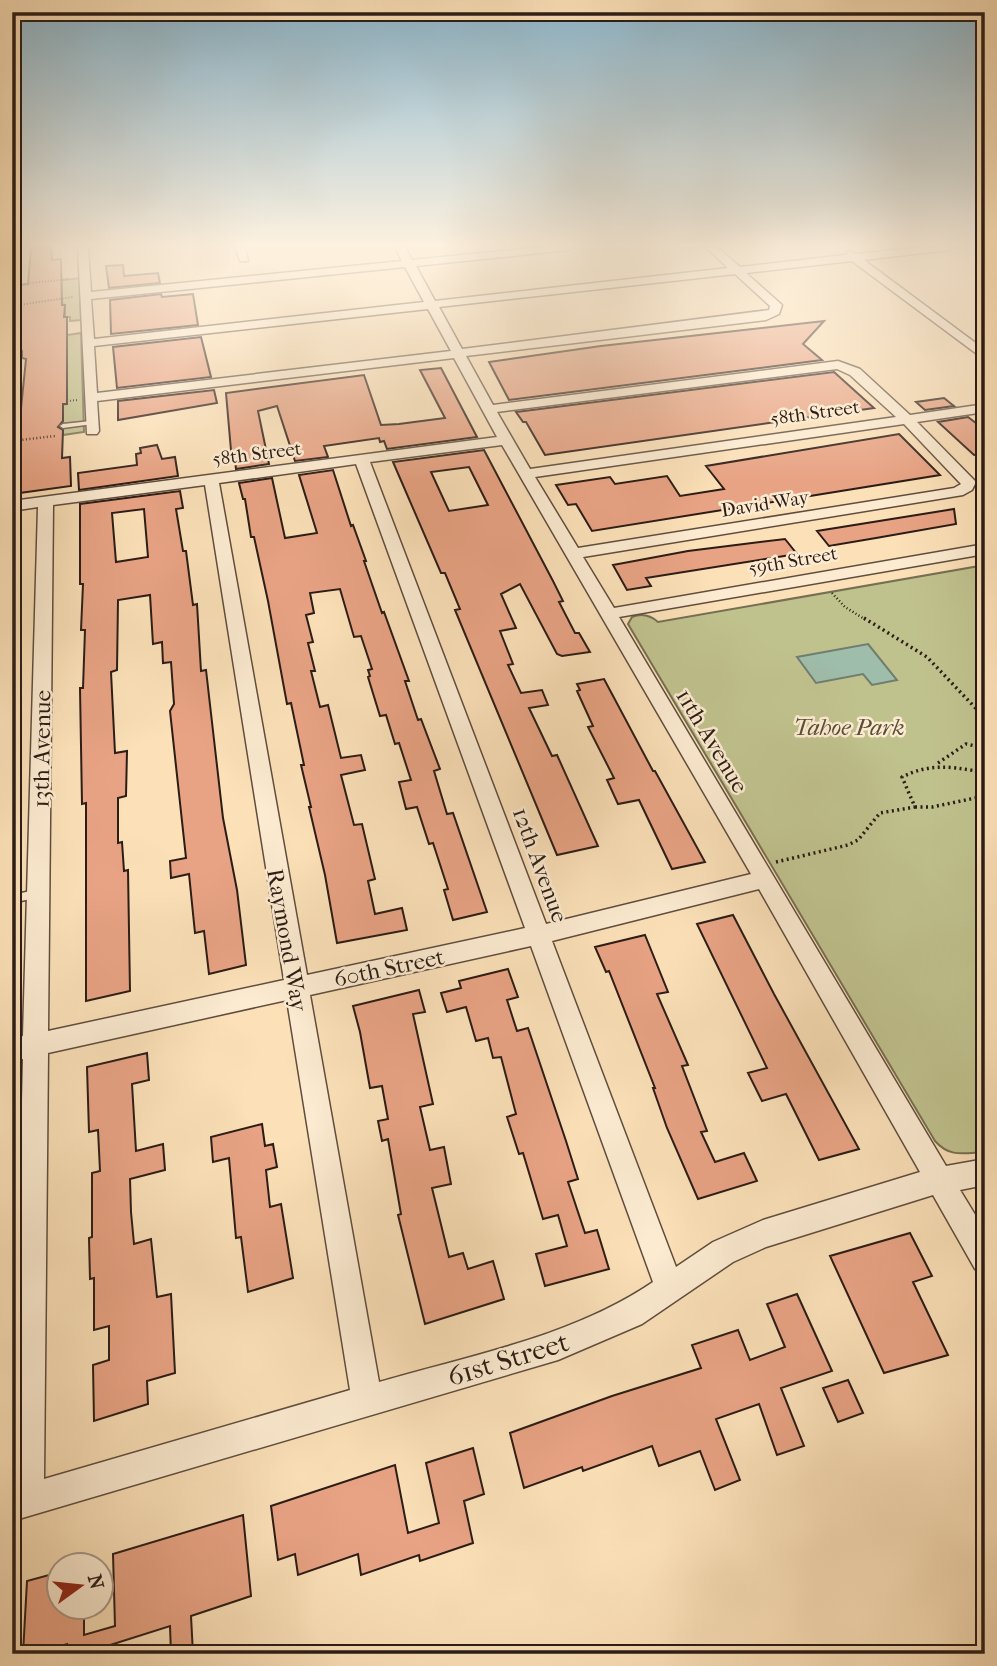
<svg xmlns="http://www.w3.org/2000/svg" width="997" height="1666" font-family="'IM FELL French Canon',serif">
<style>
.green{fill:#c0c28e;stroke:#766f52;stroke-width:2}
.water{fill:#9fbdab;stroke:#717d6f;stroke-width:2}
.building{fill:#e8a384;stroke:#2b1c16;stroke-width:2;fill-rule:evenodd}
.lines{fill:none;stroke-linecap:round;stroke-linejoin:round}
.service-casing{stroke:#5f4d3e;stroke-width:3}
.minor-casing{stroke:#5f4d3e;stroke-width:3}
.path-far2{stroke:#2b1c16;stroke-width:2;stroke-dasharray:1 2;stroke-linecap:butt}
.path-far1{stroke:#2b1c16;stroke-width:2.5;stroke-dasharray:1 2.5;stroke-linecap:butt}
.path{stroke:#2b1c16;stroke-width:3.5;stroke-dasharray:2 3.5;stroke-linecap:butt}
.service{fill:#fcebd1;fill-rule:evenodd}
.minor{fill:#fcebd1;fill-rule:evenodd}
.labels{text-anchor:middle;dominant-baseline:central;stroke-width:5;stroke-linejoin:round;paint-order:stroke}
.far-street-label{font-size:19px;fill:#2b1c16;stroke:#fcebd1}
.park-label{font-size:23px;font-style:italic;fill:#584e3a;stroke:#fcebd1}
.street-label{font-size:23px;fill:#2b1c16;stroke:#fcebd1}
.near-street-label{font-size:28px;fill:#2b1c16;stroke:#fcebd1}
</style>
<rect width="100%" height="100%" fill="#fbe0b8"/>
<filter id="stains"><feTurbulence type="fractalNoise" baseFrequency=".00286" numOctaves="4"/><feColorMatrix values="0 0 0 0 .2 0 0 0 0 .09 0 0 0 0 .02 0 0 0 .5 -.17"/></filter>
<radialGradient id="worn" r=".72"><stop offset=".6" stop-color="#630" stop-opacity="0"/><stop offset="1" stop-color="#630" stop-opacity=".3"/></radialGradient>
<path class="green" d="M80,278L81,320L70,321V317H65V305L13,286Z
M81,333L84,432L63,435V417L57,405L67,404V335Z
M985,565V1152C964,1153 950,1158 935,1141L628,624L632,617C642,613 650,615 658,622Z"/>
<path class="water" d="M868,644L897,680L872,685L863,674L816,683L797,657Z"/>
<path class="building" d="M51,247L52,260L61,259L62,305H65L64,317H67V404H63V421L58,427L63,430L62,458L70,457L71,486L12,494V419L20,418L26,359L22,358V351L12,352V286L28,284L31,248Z
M123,265L124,276L158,273L160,283L109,288L106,266Z
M161,294L162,297L193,294L198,325L111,334L110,300Z
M824,321L803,344L822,360L509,400L489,362L601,346Z
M201,337L211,377L117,388L113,347Z
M441,368L477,437L387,449L384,441L380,442L379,438L324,446L328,457L295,461L277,406L258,411L269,464L236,469L235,461L232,462L226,393L364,375L381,425L399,424L445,418L420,370Z
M834,372L874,408L545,455L526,422H523L516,412Z
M214,390L217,403L118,420V401Z
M944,398L954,406L925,410L916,402Z
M968,417L985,430V453L974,455L938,422Z
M899,434L940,475L592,531L576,504L568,505L556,485L610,477L615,484L667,476L680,496L724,489L706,466Z
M157,445L162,459L175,457L178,476L79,490L78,473L137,465L136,454L141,453L140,448Z
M484,450L553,581L563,601L559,602L575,633H579L590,652L562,656L557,654L520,584L501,594L516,628L500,631L513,664L508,665L521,693L542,690L548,705L529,708L552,756L557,755L598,846L557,855L455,610L460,609L445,573H441L393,462ZM469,467L488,505L449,511L431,472Z
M333,470L351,526L353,525L366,561H364L382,613L384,612L409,681H405L418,720L421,719L440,769L434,771L447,814L453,813L487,912L453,920L444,890L448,889L433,843L429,844L417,807L406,809L399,782L411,780L399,743L395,744L386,715L380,716L368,677L370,676L368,670L372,669L361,636L354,637L340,589L310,593L314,613L306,615L313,642L308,643L315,671H311L320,707L328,705L341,758L361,755L365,770L341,775L354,825L362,824L375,879L368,881L375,914L402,908L407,930L337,943L325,875L309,807H311L301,765H304L291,703L287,704L268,601L254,537H251L245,499H243L239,483L272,478L285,538L317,533L299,475Z
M180,491L183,508L176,509L183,551H186L193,605L197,604L201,671L206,670L223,818L237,890L246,965L209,974L204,931L195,933L189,874L171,878L170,861L186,858L170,711L174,704L171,662L163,663L162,642L153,644L150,595L118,600L117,670L111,672L115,753L127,751L126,796L118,798V843L122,842L124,871L128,870L130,991L86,1001V803L82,804L80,688H83L85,630H81L83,584H80V504ZM144,509L148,557L116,562L112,513Z
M954,509L956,524L876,538L829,546L817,531Z
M785,539L797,554L646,578L651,586L627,590L613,565L688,551Z
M604,679L653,771H655L705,862L672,869L639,800L618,804L607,780L614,778L588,727L593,726L577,691L580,690L577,684Z
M733,915L774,994L859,1149L819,1160L786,1094L762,1101L748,1073L767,1068L697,924Z
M645,935L668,992L657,994L688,1065L682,1066L707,1131L701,1132L715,1162L744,1153L757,1181L698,1199L667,1128L653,1088H655L609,971L606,972L595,947Z
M508,969L518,997L507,1000L517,1031L528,1028L566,1141L578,1179L568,1182L585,1233L597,1230L609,1269L545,1286L536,1254L567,1246L558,1215L543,1219L523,1153L519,1154L507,1117L516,1114L501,1057L493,1058L488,1038L476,1041L466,1007L447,1012L441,993L461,988L459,981Z
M419,990L425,1012L413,1014L433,1104L420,1107L430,1150L444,1147L451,1184L432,1188L449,1257L463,1253L468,1269L493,1261L504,1299L425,1324L398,1215L401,1214L388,1139L382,1141L378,1121L388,1119L382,1086L370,1088L360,1032L353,1006Z
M147,1053L149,1080L132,1084L136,1151L163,1144L165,1170L130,1179L131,1212L134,1244L151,1239L157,1297L171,1294L175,1373L147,1381L148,1404L94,1421L93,1365L109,1360V1326L94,1330V1278L90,1279L89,1238L92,1237V1173L100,1171L98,1130L89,1132L87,1067Z
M262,1124L265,1146L273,1144L277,1167L266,1170L270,1207L281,1204L293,1278L248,1292L241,1237L236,1238L229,1158L213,1162L211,1137Z
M910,1233L932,1276L913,1282L948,1355L884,1373L830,1256Z
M797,1294L832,1371L781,1388L804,1446L777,1455L759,1404L716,1419L740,1480L715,1490L700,1451L659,1466L652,1446L583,1471L582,1467L524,1488L510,1433L612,1396L701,1368L692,1345L738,1330L750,1360L785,1347L767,1304Z
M848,1380L863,1413L838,1422L823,1388Z
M473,1448L484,1494L464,1501L473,1543L420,1561L419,1555L361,1575L358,1554L298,1575L295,1554L278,1560L271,1506L395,1465L408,1533L439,1523L426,1463Z
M243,1515L251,1596L191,1616L193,1654H171L170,1626L107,1646V1654H67V1644L35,1654H23L27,1581L60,1572V1606H84V1635L115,1626L113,1554Z"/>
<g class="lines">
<defs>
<path id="service" d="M91,421L94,423L93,424L63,428L60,426L63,424Z
M40,889L44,890L46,893L44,896L12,903V895Z
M31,1206L36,1208L38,1213L36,1218L12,1225V1211Z"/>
<path id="minor" d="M78,247H88L91,292L402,261L395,247H405L412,260L542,247H574L569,250L416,266L435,301L728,268L706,247H717L740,267L845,255L849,251L856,254L924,247H954L949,250L864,260L985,350V360L852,261L746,273L782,305L779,314L766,320L466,356L493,405L838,361L860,369L910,415L985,404V412L917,422L976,482L972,490L963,495L583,557L614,608L985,544V554L619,617L946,1166L985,1159V1185L960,1190L985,1231V1273L975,1269L933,1195L766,1247L733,1262L642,1324L558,1360L12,1521L23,1059L12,1061V1039L23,1036L38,507L12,511V501L497,437L454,358L97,401L99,431L97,434H87ZM405,267L424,302L94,339L91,299ZM735,274L770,306L769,310L462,349L439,307ZM428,309L451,351L97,393L94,346ZM837,369L850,375L896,417L530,469L497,412ZM904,424L961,484L954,488L578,548L535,477ZM502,445L751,874L546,924L370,462ZM356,464L525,928L307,975L219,483ZM205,485L284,980L48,1031L53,505ZM759,889L920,1172L763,1220L713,1242L676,1267L552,941ZM531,946L653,1282C572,1337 471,1355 379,1382L310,995ZM287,1000L350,1390L44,1479L48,1053Z
M235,247H245L248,261H240Z"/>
</defs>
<use href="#service" class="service-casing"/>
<use href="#minor" class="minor-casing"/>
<path class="path-far2" d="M12,285L69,279
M12,306L73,297
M67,401L78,400"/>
<path class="path-far1" d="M12,441L55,436
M832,593L845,607L866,620"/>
<path class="path" d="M864,618L927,657L985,718
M938,763L966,744L985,748
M976,771L985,782
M915,807H932L985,796
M776,862L848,845L858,840L880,813L915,807L902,777C928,764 948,766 976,771L985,761"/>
<use href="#service" class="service"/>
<use href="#minor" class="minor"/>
</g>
<linearGradient id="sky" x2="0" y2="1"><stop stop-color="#8bb8d0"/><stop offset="0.51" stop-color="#fdf1df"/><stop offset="1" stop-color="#fdf1df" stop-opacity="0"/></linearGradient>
<rect width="997" height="480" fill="url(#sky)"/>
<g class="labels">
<g class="far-street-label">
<text transform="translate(815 413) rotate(-8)">58th Street</text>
<text transform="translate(257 454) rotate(-7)">58th Street</text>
<text transform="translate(765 504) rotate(-9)">David Way</text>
<text transform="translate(793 561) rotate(-10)">59th Street</text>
</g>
<g class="park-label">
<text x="849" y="727">Tahoe Park</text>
</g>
<g class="street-label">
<text transform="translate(712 741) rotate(59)">11th Avenue</text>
<text transform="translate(42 749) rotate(-89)">13th Avenue</text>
<text transform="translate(540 865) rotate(70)">12th Avenue</text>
<text transform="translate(287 940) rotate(80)">Raymond Way</text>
<text transform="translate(389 968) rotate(-12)">60th Street</text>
</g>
<g class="near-street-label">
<text transform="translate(508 1359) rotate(-17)">61st Street</text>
</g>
</g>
<rect width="997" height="1666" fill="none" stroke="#fbe0b8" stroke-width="42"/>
<rect x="14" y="14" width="969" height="1638" fill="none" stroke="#2b1c16" stroke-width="3.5"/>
<rect x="21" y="21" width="955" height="1624" fill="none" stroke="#2b1c16" stroke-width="2"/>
<g transform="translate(80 1586) rotate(75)"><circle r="33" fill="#fcebd1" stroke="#a89886" stroke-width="2"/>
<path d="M0-5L12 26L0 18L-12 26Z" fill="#8f2418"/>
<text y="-10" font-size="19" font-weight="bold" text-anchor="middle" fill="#2b1c16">N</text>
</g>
<rect width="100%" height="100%" filter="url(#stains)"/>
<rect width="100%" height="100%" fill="url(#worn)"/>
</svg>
